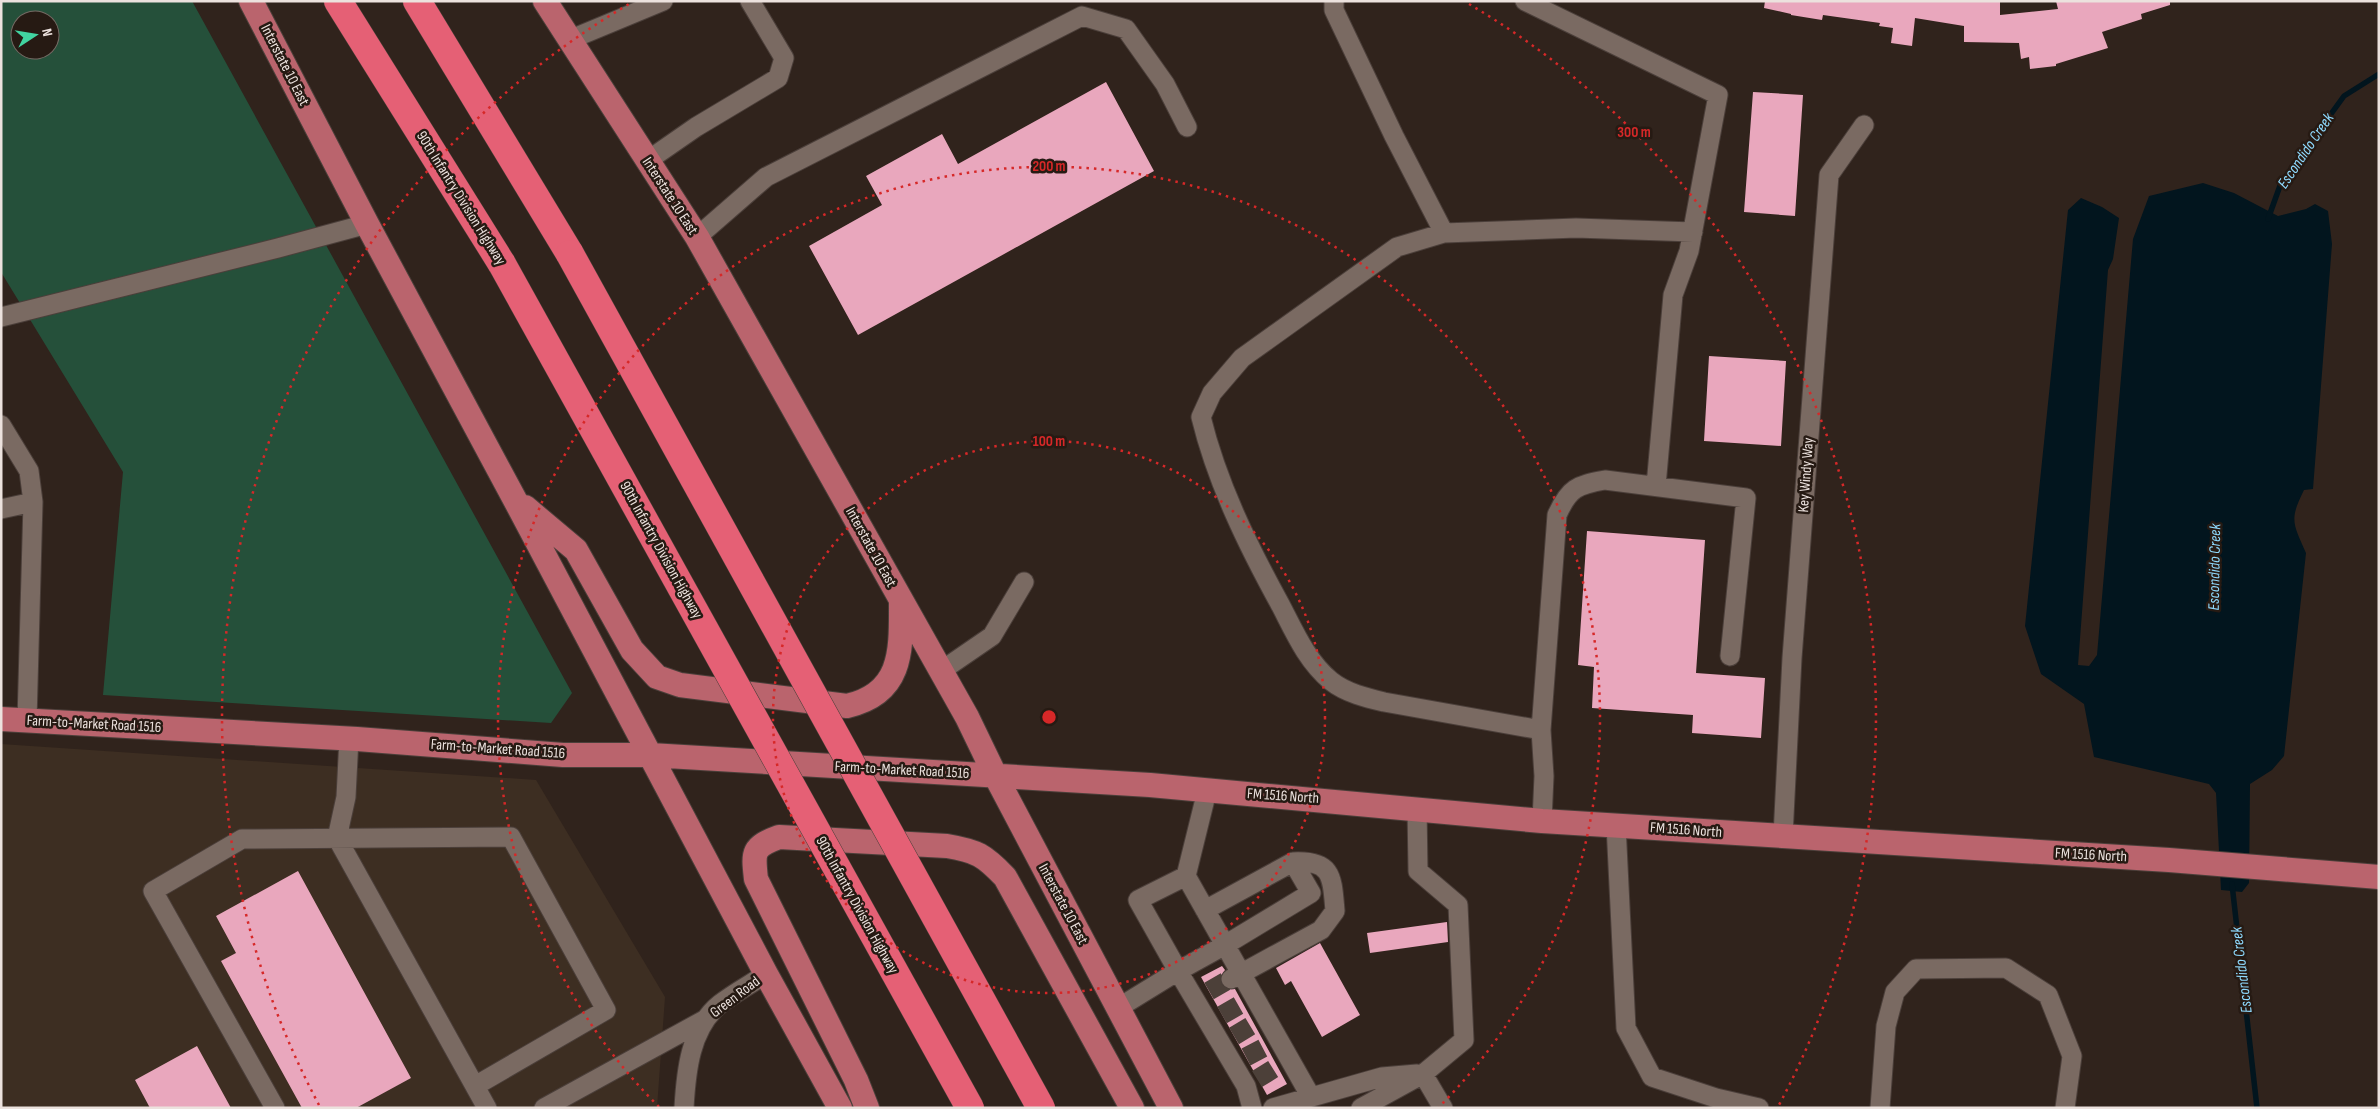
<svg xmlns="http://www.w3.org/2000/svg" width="2380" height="1109" font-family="'Sofia Sans Condensed',sans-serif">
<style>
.industrial{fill:#3d2e22}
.green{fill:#25503a;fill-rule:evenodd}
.water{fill:#02151e}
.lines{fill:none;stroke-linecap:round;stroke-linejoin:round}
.stream{stroke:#02151e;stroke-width:5.5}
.building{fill:#e9a7bd}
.minor-tunnel{stroke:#4c4039;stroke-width:19;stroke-dasharray:19 9;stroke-linecap:butt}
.minor-casing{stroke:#4b3f3a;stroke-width:21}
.major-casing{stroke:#4b3f3a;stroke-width:26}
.highway-casing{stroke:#4b3f3a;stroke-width:29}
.minor{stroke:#7a6a62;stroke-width:19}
.major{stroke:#ba646d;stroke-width:24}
.highway{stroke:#e56075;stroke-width:28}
.highway-bridge-casing{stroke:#4b3f3a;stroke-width:29;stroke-linecap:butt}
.highway-bridge{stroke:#e56075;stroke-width:28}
.ring{fill:none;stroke:#d62828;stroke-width:2.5;stroke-dasharray:2.5 5}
.labels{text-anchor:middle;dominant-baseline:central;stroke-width:5;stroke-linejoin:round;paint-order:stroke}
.street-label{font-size:15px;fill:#ece2de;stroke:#261a13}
.water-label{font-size:16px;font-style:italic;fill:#8fdafe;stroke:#261a13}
.centre{fill:#d62828;stroke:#261a13;stroke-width:2.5}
.ring-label{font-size:15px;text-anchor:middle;font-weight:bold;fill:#d62828;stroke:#261a13;stroke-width:5;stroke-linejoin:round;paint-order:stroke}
</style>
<rect width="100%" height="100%" fill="#30231c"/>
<path class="industrial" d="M1,744L536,780L665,997L657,1108H1Z"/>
<path class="green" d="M1,1H192L572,693L551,723L103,695L123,472L1,272ZM20,20H50V50H20Z"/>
<path class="water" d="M2203,183L2234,193L2278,216L2306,209L2315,204L2328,211L2332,244L2313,489L2304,490C2289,520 2293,523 2306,553L2284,756L2272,770L2250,784L2249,883L2242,892L2221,890L2216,793L2209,784L2094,757L2084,704L2041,674L2025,626L2068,210L2081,198L2102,207L2119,218L2113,259L2108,270L2078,665L2089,666L2097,655L2133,239L2149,196Z"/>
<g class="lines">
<path class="stream" d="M2268,219L2281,183L2344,96L2379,74
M2232,884L2257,1108"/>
</g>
<path class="building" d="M1765,1H2000V15L2058,9L2056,1H2170V5L2141,14L2142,19L2102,32L2108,48L2056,64V66L2030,69L2029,57L2021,59L2019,43L1964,42V26L1915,18L1912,46L1891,43L1893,28L1879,26L1880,23L1823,15L1822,20L1791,15V14L1764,8Z
M1106,82L1154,171L858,335L809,246L882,205L866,176L942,134L958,164Z
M1753,92L1803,95L1795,216L1744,212Z
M1709,356L1786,361L1781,446L1704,441Z
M1587,531L1705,540L1696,673L1765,678L1761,738L1692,733L1693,715L1592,708L1594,667L1578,665Z
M298,871L411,1078L356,1108H302L221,961L236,953L216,916Z
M1447,922L1448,942L1370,953L1367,933Z
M1320,943L1360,1015L1322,1037L1291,981L1285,985L1276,968Z
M1222,966L1225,970L1220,978L1221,984L1226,989H1235L1287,1084L1267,1095L1201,977Z
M197,1046L231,1108H150L135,1080Z"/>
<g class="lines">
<path class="minor-tunnel" d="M1209,991L1230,979
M1222,1015L1243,1003
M1234,1036L1254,1024
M1246,1057L1267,1046
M1257,1079L1278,1066"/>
<defs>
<path id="minor" d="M1334,1V10L1394,136L1444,233
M1525,1L1718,95L1689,251L1673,295L1656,486
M569,40L663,1
M647,161L696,127L778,78L784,58L750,1
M697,237L766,177L1082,16L1126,29L1165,84L1187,127
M1,317L278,248L367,224
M1,425L29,471L33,502L27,721
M1,509L33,502
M941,671L992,636L1024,582
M1541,730L1384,702C1367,698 1346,693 1331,681C1307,661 1295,633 1281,606C1248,546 1217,483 1201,417L1212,393L1242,358L1397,247L1444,233L1576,228L1693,232
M349,738L346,797L337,838L487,1108
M1542,821L1544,776L1541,730L1557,515C1569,488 1577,485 1605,480L1746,498L1730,656
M1616,825L1626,1028L1652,1077L1716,1098L1759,1108
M1783,836L1792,658L1829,175L1864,125
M1186,876L1225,945L1178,971L1246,1086L1252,1108
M1205,910L1293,862L1311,893L1225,945L1311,1097
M1231,979L1321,930L1335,911C1332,877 1333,860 1293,862
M1118,1008L1178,971L1138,900L1186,876L1207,791
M1423,1074L1443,1108
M275,1108L153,891L242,839L511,837L606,1010L475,1086
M544,1108L706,1019
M684,1108C686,1072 690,1028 720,1004C734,993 751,984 766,974
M1273,1108L1382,1077L1417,1074
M1361,1108L1423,1074L1464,1040L1458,905L1418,871L1417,808
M1880,1108L1886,1026L1895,992L1916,969L2006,968L2048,995L2072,1056L2065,1108"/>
<path id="major" d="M251,1L367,224L514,498L766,974L840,1108
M545,1L697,237L967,717L995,775L1171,1108
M525,507L576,550L632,650L657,677L680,685L847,706C904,693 901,649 901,601
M1,719L357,739L563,755H650L1150,785L1542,821L2169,860L2379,877
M867,1108L856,1080L756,879C753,852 752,847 779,837L947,846C977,851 984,855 1005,877L1132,1108"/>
<path id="highway" d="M338,1L502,264
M417,1L570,254"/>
</defs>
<use href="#minor" class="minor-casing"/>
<use href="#major" class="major-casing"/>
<use href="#highway" class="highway-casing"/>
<use href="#minor" class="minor"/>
<use href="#major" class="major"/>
<use href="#highway" class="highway"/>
<defs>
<path id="highway-bridge" d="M570,254L1041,1108
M502,264L970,1108"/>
</defs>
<use href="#highway-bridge" class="highway-bridge-casing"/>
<use href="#highway-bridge" class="highway-bridge"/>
</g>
<g class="ring">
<circle cx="1049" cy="717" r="276"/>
<path d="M659 1107A551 551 0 1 1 1439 1107"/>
<path d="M319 1105A827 827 0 0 1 629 4M1469 4A827 827 0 0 1 1779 1105"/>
</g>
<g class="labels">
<g class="street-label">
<text transform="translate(285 65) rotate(63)">Interstate 10 East</text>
<text transform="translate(670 196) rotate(57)">Interstate 10 East</text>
<text transform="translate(461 198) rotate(58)">90th Infantry Division Highway</text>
<text transform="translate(1806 475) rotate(-86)">Key Windy Way</text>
<text transform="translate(871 547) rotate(61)">Interstate 10 East</text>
<text transform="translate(661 550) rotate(61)">90th Infantry Division Highway</text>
<text transform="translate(94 724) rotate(3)">Farm-to-Market Road 1516</text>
<text transform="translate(498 749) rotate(4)">Farm-to-Market Road 1516</text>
<text transform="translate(902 770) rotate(3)">Farm-to-Market Road 1516</text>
<text transform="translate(1283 796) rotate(4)">FM 1516 North</text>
<text transform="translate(1686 830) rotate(4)">FM 1516 North</text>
<text transform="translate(2091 855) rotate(3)">FM 1516 North</text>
<text transform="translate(1063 904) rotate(62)">Interstate 10 East</text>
<text transform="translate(857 905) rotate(61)">90th Infantry Division Highway</text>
<text transform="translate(735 997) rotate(-37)">Green Road</text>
</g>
<g class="water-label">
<text transform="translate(2306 151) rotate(-56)">Escondido Creek</text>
<text transform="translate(2215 567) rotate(-89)">Escondido Creek</text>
<text transform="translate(2242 970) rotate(-97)">Escondido Creek</text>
</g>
</g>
<circle cx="1049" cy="717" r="8" class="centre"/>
<g class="ring-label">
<text x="1634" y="137">300 m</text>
<text x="1049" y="171">200 m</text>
<text x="1049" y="446">100 m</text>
</g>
<rect width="2380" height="1109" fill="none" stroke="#ece2de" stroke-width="5"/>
<g transform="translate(35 35) rotate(78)"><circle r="24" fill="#261a13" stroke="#756a64"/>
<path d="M0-4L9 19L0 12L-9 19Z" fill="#41d4a1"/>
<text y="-8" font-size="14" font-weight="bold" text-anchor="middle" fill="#ece2de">N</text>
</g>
</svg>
